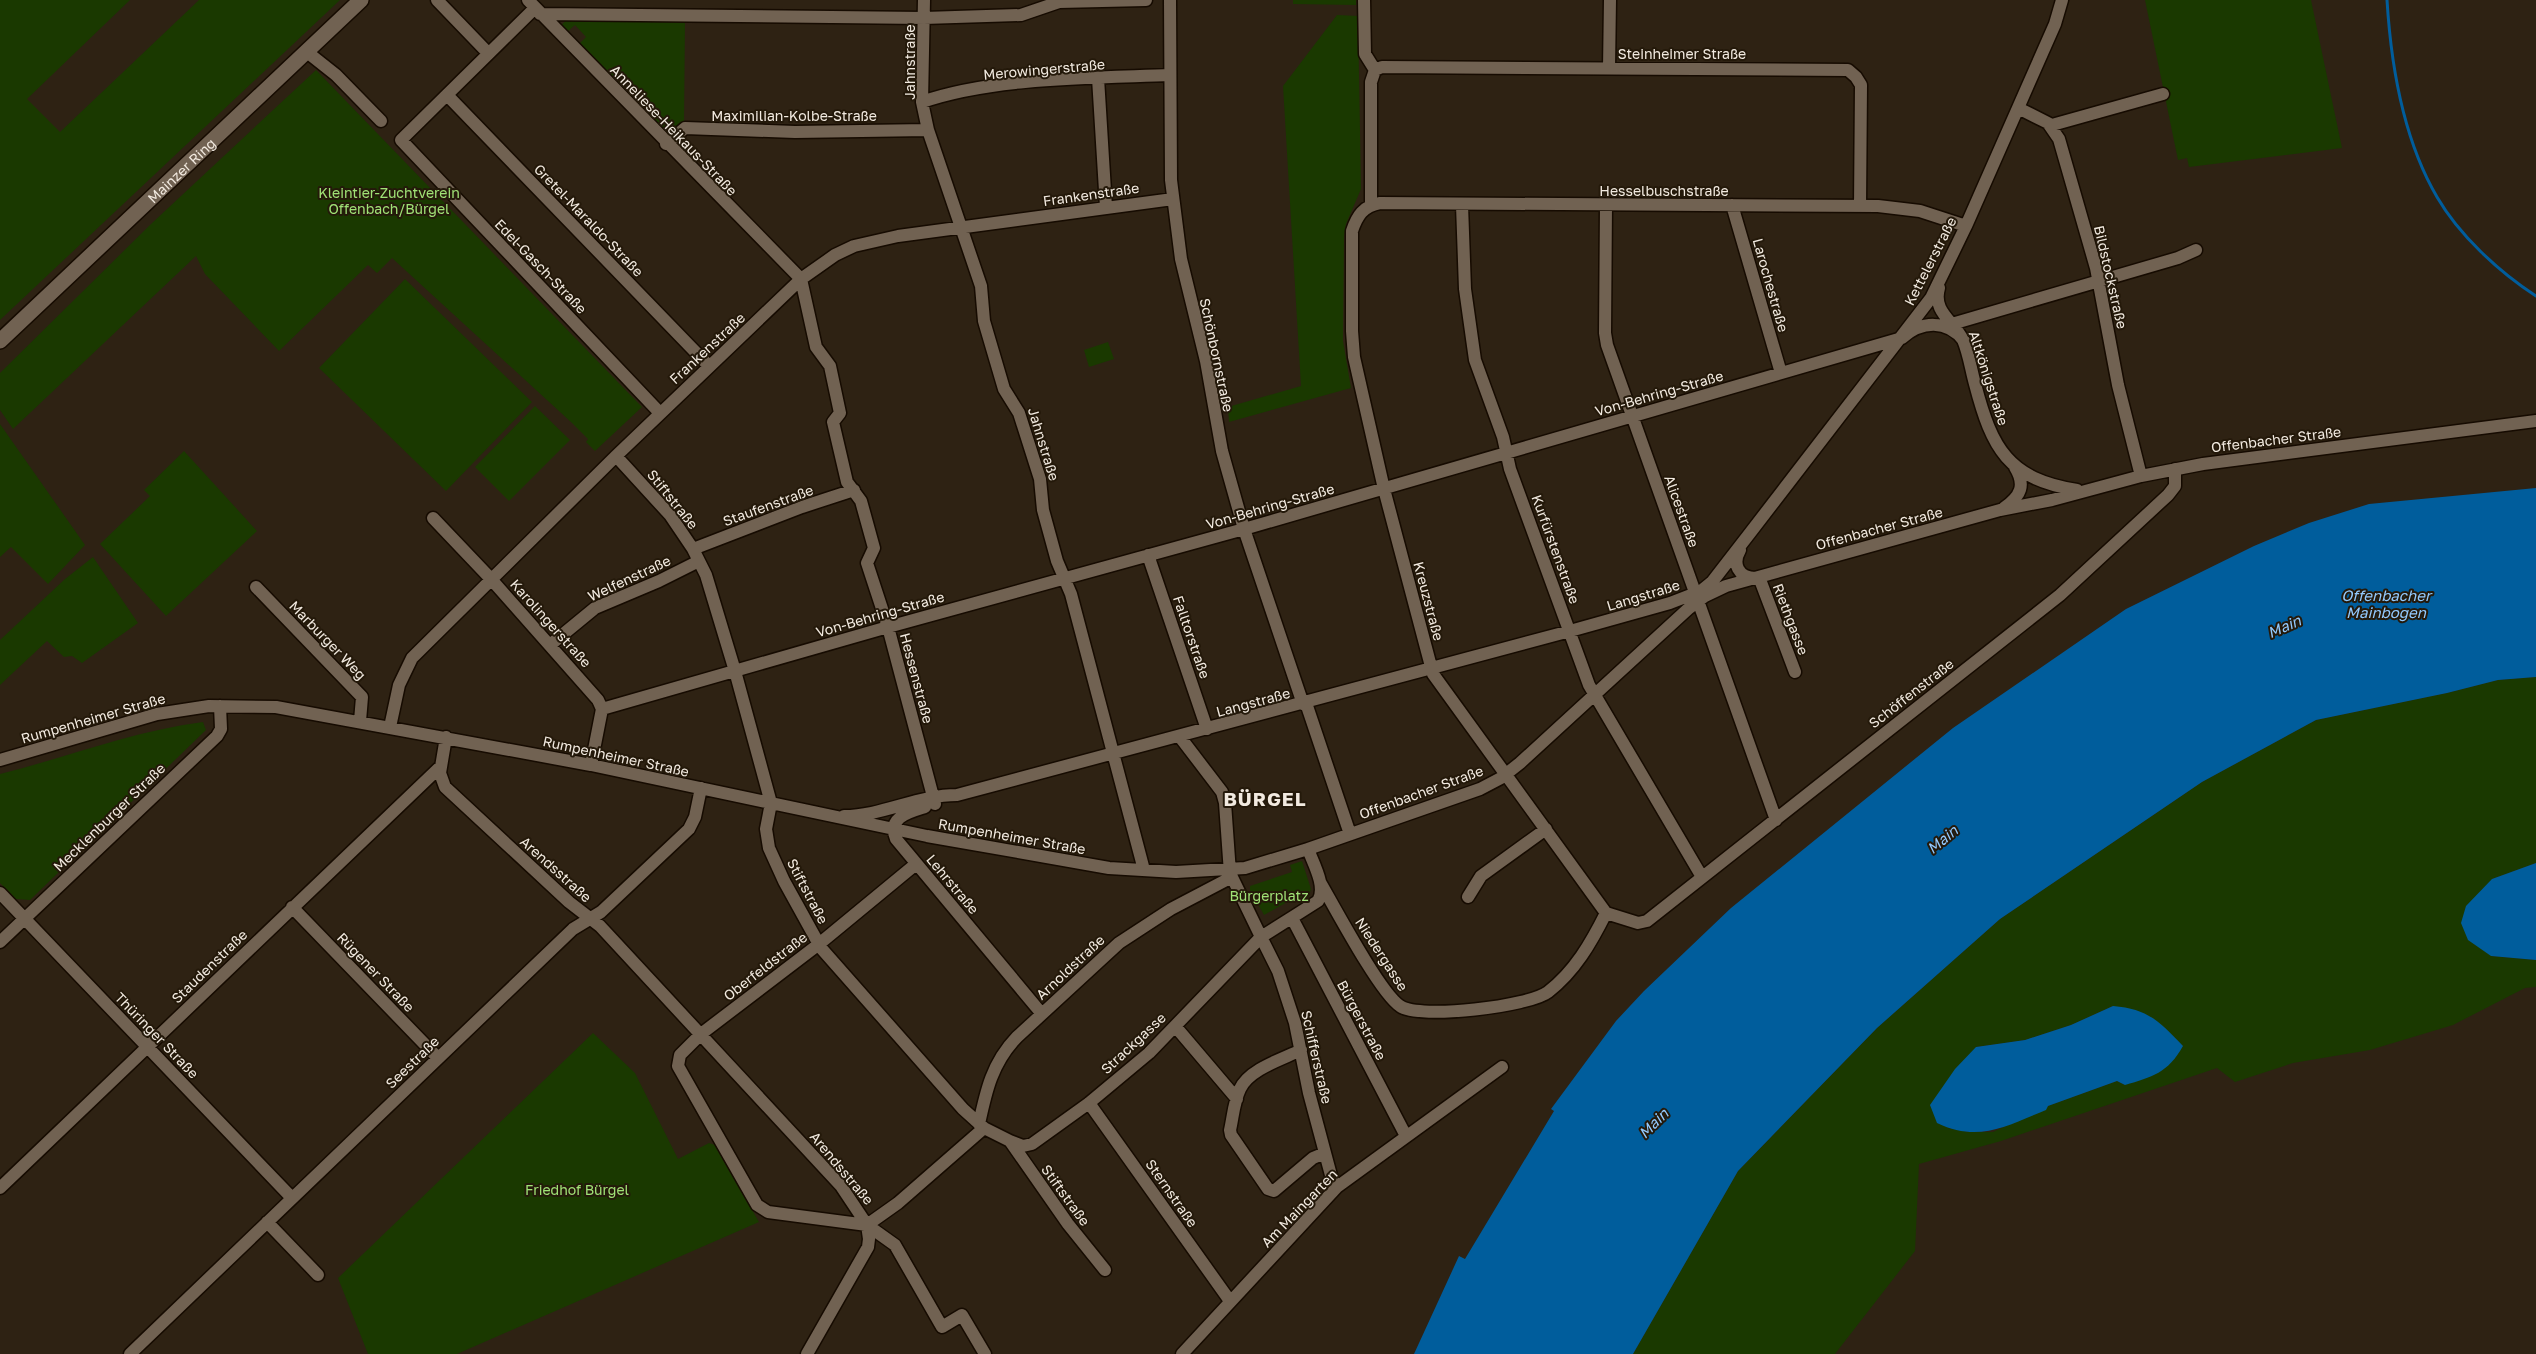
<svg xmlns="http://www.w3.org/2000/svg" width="2536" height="1354" font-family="'Golos Text',sans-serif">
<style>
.green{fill:#1a3900;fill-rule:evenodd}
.water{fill:#005d9c}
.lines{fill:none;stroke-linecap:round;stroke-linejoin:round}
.stream{stroke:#005d9c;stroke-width:3}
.street-casing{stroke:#160b01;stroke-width:15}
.secondary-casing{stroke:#160b01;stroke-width:18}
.street{stroke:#716252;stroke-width:12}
.secondary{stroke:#716252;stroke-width:15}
.labels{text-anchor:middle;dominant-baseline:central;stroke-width:4;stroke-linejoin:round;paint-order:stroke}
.street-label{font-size:14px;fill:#f2eae0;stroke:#24190a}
.park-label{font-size:14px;fill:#a0e276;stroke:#24190a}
.water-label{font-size:15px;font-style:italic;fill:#93cafe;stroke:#24190a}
.district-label{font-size:19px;font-weight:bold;letter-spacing:1px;fill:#f2eae0;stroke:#24190a}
</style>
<rect width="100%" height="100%" fill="#2e2213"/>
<path class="green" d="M0,0H130L27,99L60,132L199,0H340L0,320Z
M1293,0H1356V5L1293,4Z
M2145,0H2311L2342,148L2189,167L2187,158L2178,160Z
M1337,15L1358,16L1361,189L1346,224L1344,237L1343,341L1351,388L1229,422L1228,407L1301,386L1283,86Z
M567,20L685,21L684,123L673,134H665L579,44L586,37L575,25L567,32L561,25Z
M316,70L642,407L595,451L586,442L588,439L572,423L392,258L377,273L368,265L279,351L205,274L196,256L13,429L0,410V373L151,224Z
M405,279L532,402L446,491L319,368Z
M1108,342L1114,359L1089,367L1084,350Z
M535,406L570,440L509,501L475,467Z
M0,424L85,545L48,584L11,547L0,557Z
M184,451L257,531L166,616L100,544L150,496L144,490Z
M93,557L138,623L82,663L72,656L64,657L47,641L0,685V640L65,579Z
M2536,677V863L2492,879L2491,956L2536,960V987L2525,988L2453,1025L2370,1050L2293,1063L2235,1082L2217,1068L2001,1141L1919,1164L1915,1251L1835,1354H1633L1738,1171L1877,1028L2000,919L2202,782L2316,720L2447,693L2498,680ZM2113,1006L2125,1085L2117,1081L2048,1106L1993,1132H1969L1948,1128L1976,1047L2025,1040L2071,1025Z
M203,722L206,730L30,900L16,899L0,883V774C68,757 133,731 203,722Z
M1302,861L1311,889L1308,899L1302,903L1298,896L1264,915L1250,890V886L1292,872L1290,865Z
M593,1033L635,1073L678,1159L709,1143L715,1145L759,1222L457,1354H368L338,1278Z"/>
<path class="water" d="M2536,488V677L2498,680L2447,693L2316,720L2202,782L2000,919L1877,1028L1738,1171L1633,1354H1414L1459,1256L1465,1259L1554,1111L1551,1109L1616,1021L1644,991L1731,908L1953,728L2126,609L2254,546L2309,523L2369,504Z
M2536,863V960L2491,956L2468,940L2461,923L2466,906L2492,879Z
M2113,1006C2148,1009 2159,1021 2183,1046C2168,1073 2152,1077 2125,1085L2117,1081L2048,1106L2046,1110C2006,1126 1979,1143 1937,1123L1930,1105L1955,1069L1976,1047L2025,1040L2071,1025Z"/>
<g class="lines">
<path class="stream" d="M2387,0C2391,66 2403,139 2437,197C2459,235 2499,272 2536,296"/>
<defs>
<path id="street" d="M437,0L488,53
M528,0L801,279L816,347L830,366L840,413L833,422L847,482L861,501L874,548L867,563L888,627L935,804
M924,0L922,102L928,130L981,286L984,321L1004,389L1019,413L1040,479L1043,510L1057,561L1071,594L1144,870
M1170,0L1171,180L1181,259L1206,361L1222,451L1244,529L1303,704
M1364,0L1365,54L1375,70
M535,8L401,140L660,413
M540,14L924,18L1021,15L1059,2L1146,0
M307,52L336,75L381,121
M1609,68L1610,0
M1098,78L1106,207
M447,95L709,366
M922,102C994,77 1094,78 1170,75
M2018,108L2048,123L2059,139L2096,268L2118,385L2141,476
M2052,125L2163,94
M666,144L685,128L795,132L928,130
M1371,205V82L1375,70L1382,67L1848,70L1856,77L1861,85L1860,206
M1462,205L1465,289L1475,360L1503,437L1510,469L1589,685L1702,877
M1606,205L1605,333L1607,345L1776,820
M1732,205L1781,373
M1966,226L1920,211L1878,206L1380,203C1363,206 1357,216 1352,231V331L1354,357L1384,489L1433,674L1606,913L1638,923L1647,921L2060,595L2168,495L2175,486V469
M1939,288C1932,312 1954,321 1963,340C1969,354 1971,370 1975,384C1992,449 2008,479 2077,490
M1945,326L2178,258L2196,250
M616,456L670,515L693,549L706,575L735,671L771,803L766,829L769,848L784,881L821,948L963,1109L984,1128L1010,1141L1068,1224L1105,1270
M2004,508C2021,496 2026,485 2015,467
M433,518L491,579L598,700L602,709L591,765
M693,549L802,507L854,490
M1740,550C1732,564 1738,577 1755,578
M1148,555L1207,729
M1759,577L1795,672
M256,587L362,697L360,721
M550,645L595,608L659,581L699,561
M1306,703L1350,834
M602,709L888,627L1244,529L1902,338C1921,321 1947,319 1964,341
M390,727L399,685L412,658L616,456L801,279L835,255L854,246L898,236L1173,199
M446,737L440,773L445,787L569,902L600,926L841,1186L867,1225
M1180,737L1222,792L1225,803L1230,873L1261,937L1318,901C1327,887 1313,863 1308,849
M0,760L157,714L209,706L276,707L591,765L927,836L1109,868L1176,872L1245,868L1308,849L1480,789L1501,778L1520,763L1688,609L1705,596L1726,586L2000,510L2052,500L2141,476L2203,464L2536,421
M925,807C909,812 887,817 896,839L1042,1014
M844,816C882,816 918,795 957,795L1570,631L1670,603L1701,591L1712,582L1750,533L1931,298L1966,226L2018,108L2055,24L2062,0
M916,864L819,944L701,1034L680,1055L678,1066L757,1205L768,1212L867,1225L895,1245L942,1327L962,1315L985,1354
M1320,882C1335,908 1380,993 1400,1006C1420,1020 1530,1006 1548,992C1575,971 1591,943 1606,913
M0,893L292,1198
M1468,897L1481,876L1546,829
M292,907L438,1058
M1292,918L1406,1136
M0,942L217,736L221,729L220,706
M1175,1026L1237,1099
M1301,1050C1283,1059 1249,1069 1240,1089C1234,1101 1233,1117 1230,1130L1231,1135L1268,1189L1274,1191L1313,1158L1325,1153
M1089,1103L1230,1301
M979,1124C986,1091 992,1063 1017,1037L1119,943L1171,909L1232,877
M1010,1141L1023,1146L1032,1144L1089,1103L1149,1053L1261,937L1278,971L1295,1023L1309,1093L1332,1179L1337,1187
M0,1188L440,767
M267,1222L318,1275
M130,1354L573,929L601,912L689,829L695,817L701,788
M807,1354L868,1247L869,1239L867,1225L898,1203L984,1128
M1182,1354L1337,1187L1502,1067"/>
<g id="secondary">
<path id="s1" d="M0,341L361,0"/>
</g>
</defs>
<use href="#street" class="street-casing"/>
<use href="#secondary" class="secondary-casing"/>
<use href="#street" class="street"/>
<use href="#secondary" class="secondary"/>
</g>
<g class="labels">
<g class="street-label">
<text x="1682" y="53">Steinheimer Straße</text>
<text transform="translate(909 62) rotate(-90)">Jahnstraße</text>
<text transform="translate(1044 69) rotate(-5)">Merowingerstraße</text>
<text x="794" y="115">Maximilian-Kolbe-Straße</text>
<text transform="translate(674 130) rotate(46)">Anneliese-Heikaus-Straße</text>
<text stroke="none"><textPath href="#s1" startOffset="249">Mainzer Ring</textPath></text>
<text x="1664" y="190">Hesselbuschstraße</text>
<text transform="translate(1091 194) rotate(-8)">Frankenstraße</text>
<text transform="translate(589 220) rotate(46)">Gretel-Maraldo-Straße</text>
<text transform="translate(1930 261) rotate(-63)">Kettelerstraße</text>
<text transform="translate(541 266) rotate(46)">Edel-Gasch-Straße</text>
<text transform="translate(2111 277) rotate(77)">Bildstockstraße</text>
<text transform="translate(1771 285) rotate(74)">Larochestraße</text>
<text transform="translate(707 348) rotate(-43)">Frankenstraße</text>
<text transform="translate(1217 355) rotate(78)">Schönbornstraße</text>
<text transform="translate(1989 378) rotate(72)">Altkönigstraße</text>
<text transform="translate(1659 393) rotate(-16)">Von-Behring-Straße</text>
<text transform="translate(2276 439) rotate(-7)">Offenbacher Straße</text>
<text transform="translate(1044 444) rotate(73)">Jahnstraße</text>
<text transform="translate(673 499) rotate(51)">Stiftstraße</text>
<text transform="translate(768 505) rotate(-20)">Staufenstraße</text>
<text transform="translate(1270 506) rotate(-16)">Von-Behring-Straße</text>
<text transform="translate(1682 511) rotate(70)">Alicestraße</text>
<text transform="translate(1879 528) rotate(-15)">Offenbacher Straße</text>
<text transform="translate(1556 549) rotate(70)">Kurfürstenstraße</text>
<text transform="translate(629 578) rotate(-25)">Welfenstraße</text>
<text transform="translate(1643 595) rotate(-17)">Langstraße</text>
<text transform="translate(1429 601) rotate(75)">Kreuzstraße</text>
<text transform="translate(880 614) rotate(-16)">Von-Behring-Straße</text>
<text transform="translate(1791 619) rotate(69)">Riethgasse</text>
<text transform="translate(551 623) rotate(48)">Karolingerstraße</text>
<text transform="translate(1192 637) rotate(71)">Falltorstraße</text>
<text transform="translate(328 640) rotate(46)">Marburger Weg</text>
<text transform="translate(917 678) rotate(75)">Hessenstraße</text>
<text transform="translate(1911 693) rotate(-38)">Schöffenstraße</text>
<text transform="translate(1253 702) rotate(-15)">Langstraße</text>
<text transform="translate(93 718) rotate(-16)">Rumpenheimer Straße</text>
<text transform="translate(616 756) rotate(12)">Rumpenheimer Straße</text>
<text transform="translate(1421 792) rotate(-20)">Offenbacher Straße</text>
<text transform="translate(109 817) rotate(-44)">Mecklenburger Straße</text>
<text transform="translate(1012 836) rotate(10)">Rumpenheimer Straße</text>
<text transform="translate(556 869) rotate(42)">Arendsstraße</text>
<text transform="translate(953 884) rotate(50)">Lehrstraße</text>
<text transform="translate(808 891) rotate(62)">Stiftstraße</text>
<text transform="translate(1382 954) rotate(57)">Niedergasse</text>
<text transform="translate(209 966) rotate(-44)">Staudenstraße</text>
<text transform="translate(765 966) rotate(-38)">Oberfeldstraße</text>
<text transform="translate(1070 967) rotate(-43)">Arnoldstraße</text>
<text transform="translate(376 972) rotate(46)">Rügener Straße</text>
<text transform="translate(1362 1020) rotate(62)">Bürgerstraße</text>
<text transform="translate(157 1035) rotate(46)">Thüringer Straße</text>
<text transform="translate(1133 1043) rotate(-43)">Strackgasse</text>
<text transform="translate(1317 1057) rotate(77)">Schifferstraße</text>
<text transform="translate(412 1062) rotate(-44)">Seestraße</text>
<text transform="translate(842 1168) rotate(50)">Arendsstraße</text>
<text transform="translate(1172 1193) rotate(55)">Sternstraße</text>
<text transform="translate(1066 1195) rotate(54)">Stiftstraße</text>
<text transform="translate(1299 1208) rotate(-46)">Am Maingarten</text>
</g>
<g class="park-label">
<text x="389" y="192">Kleintier-Zuchtverein<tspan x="389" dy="16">Offenbach/Bürgel</tspan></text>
<text x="1269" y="895">Bürgerplatz</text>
<text x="577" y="1189">Friedhof Bürgel</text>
</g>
<g class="water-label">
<text x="2386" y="595">Offenbacher<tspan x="2386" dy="17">Mainbogen</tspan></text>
<text transform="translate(2284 626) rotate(-24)">Main</text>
<text transform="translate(1942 839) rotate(-40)">Main</text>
<text transform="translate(1653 1123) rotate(-45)">Main</text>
</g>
<g class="district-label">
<text x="1265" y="798">BÜRGEL</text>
</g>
</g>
</svg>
